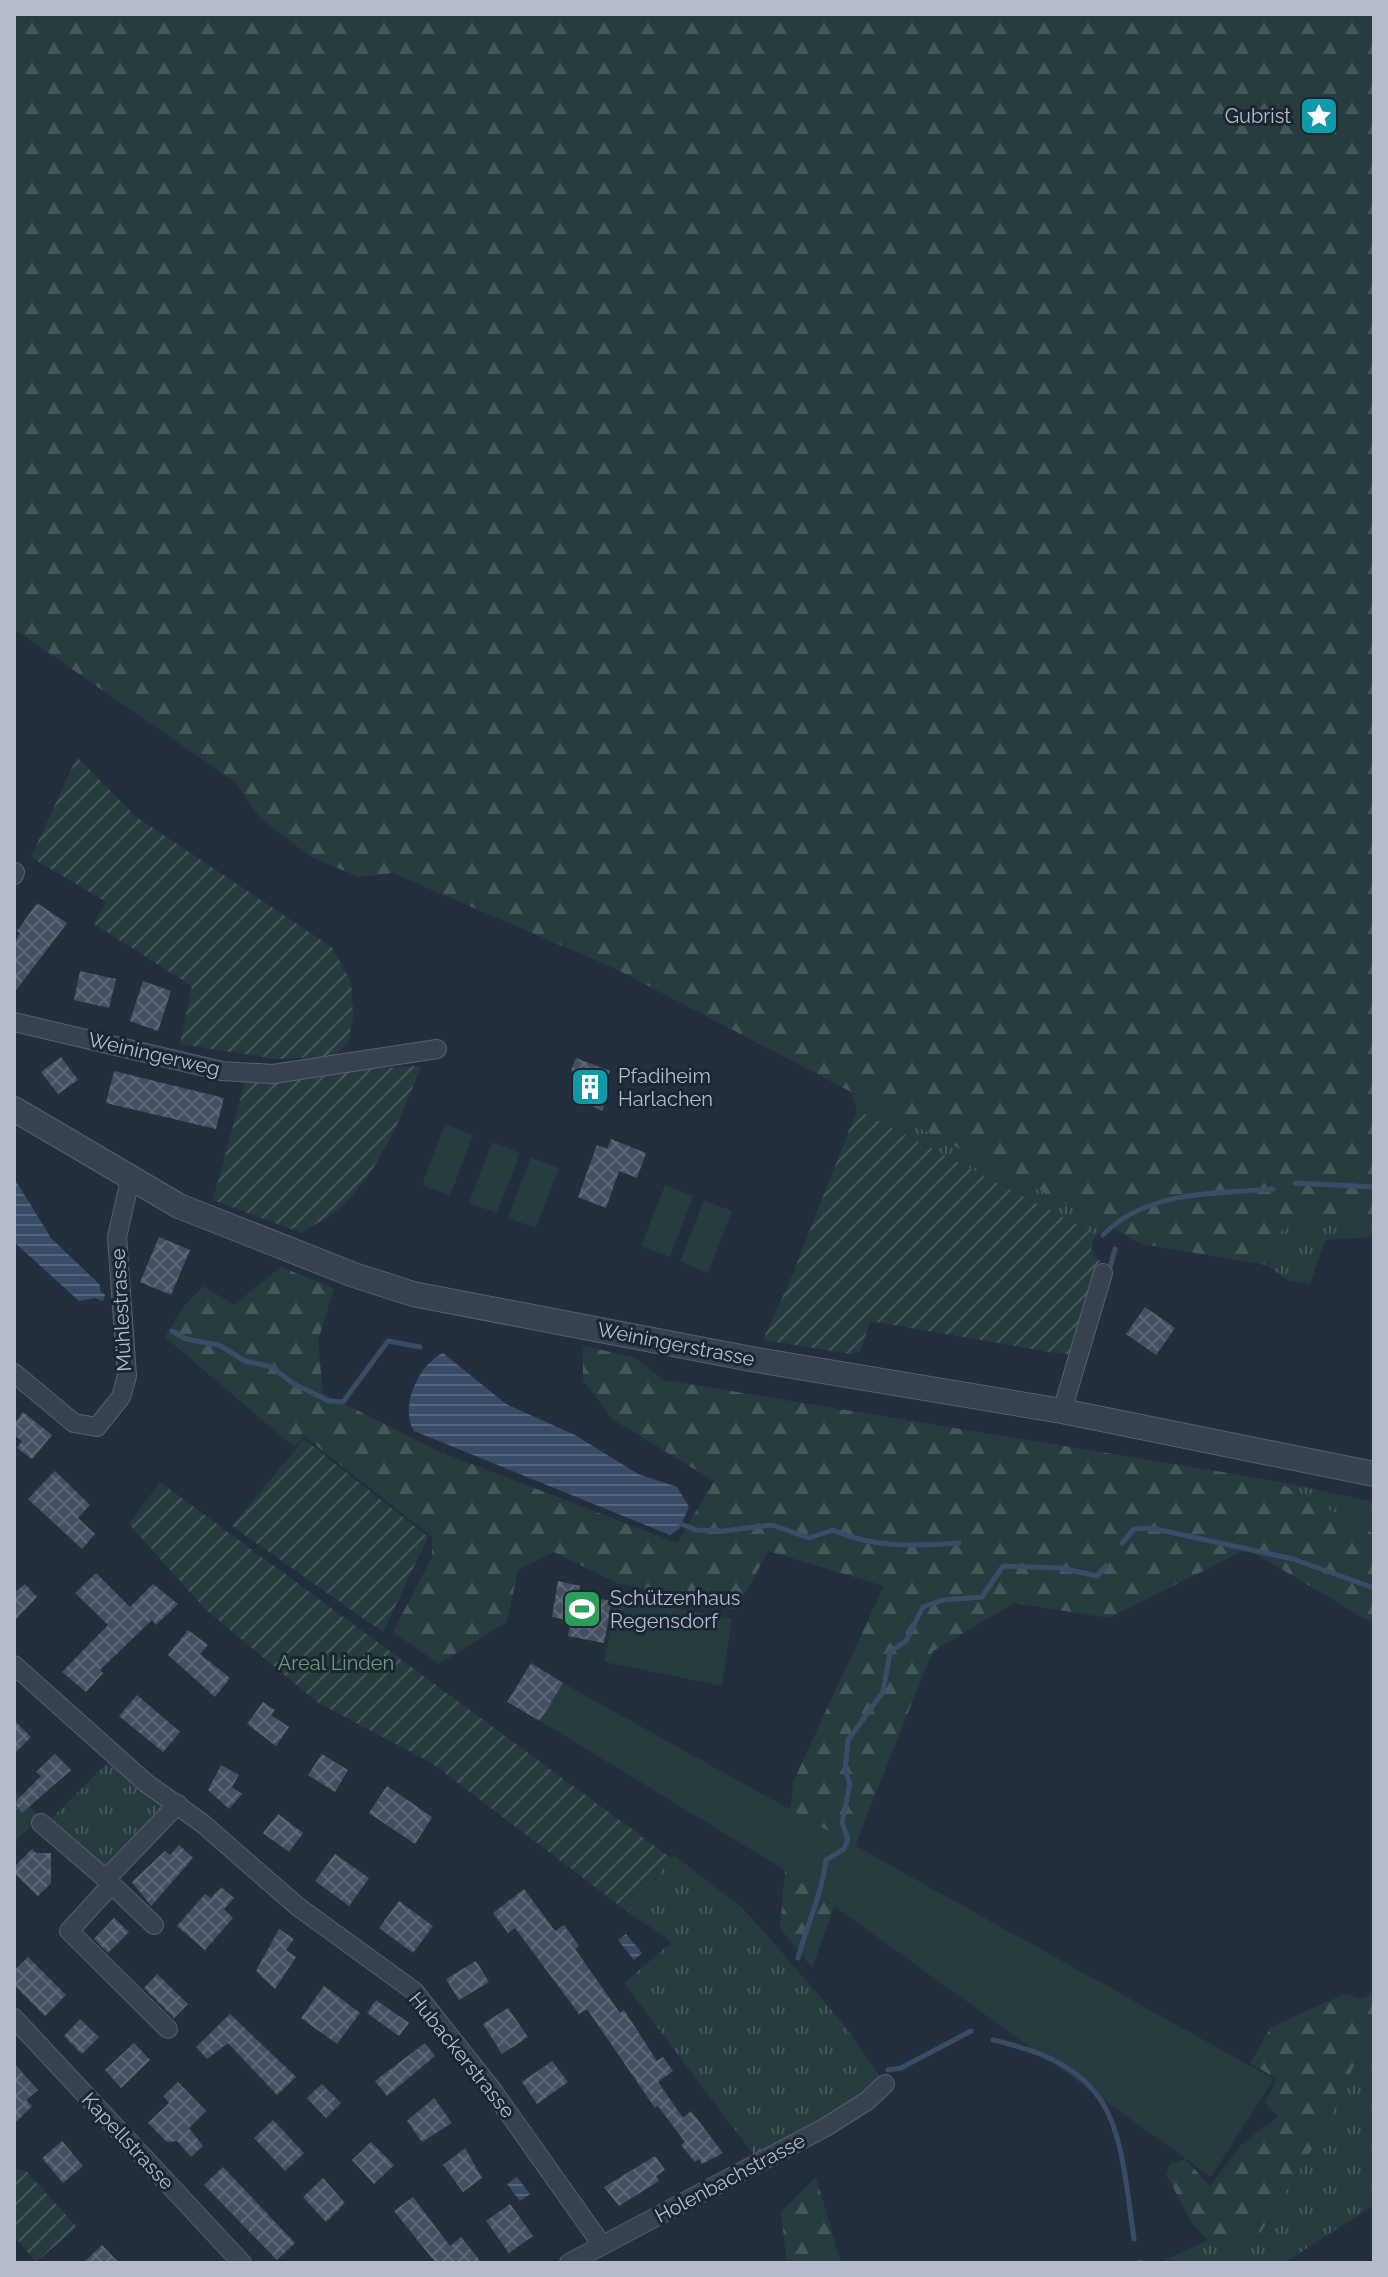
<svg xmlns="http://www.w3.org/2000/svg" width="1388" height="2277" font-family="Raleway,sans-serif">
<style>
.grass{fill:url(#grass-tufts)}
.forest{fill:url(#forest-firs)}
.garden{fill:url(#garden-furrows)}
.pitch{fill:#263c3f}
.water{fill:url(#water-rules)}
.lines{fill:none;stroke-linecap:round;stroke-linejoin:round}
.stream{stroke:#394c67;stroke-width:5}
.building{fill:url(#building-cross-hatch)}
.minor-casing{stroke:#565f6c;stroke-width:20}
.tertiary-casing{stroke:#565f6c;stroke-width:26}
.minor{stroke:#38414e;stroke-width:18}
.tertiary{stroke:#38414e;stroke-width:24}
.labels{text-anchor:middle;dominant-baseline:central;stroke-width:6;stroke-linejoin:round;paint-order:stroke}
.poi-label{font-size:20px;fill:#b4bcc9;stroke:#1d2633;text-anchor:start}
.street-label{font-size:20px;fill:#b4bcc9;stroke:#1d2633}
.park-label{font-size:20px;fill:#6b9a76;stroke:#1d2633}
</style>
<defs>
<pattern id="grass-tufts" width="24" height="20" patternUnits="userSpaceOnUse" patternTransform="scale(2)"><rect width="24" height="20" fill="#263c3f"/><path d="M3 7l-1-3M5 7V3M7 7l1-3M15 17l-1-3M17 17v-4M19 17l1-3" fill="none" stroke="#435659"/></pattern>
<pattern id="forest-firs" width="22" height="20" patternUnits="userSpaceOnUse" patternTransform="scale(2)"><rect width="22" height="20" fill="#263c3f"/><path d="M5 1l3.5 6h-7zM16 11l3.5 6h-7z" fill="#435659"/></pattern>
<pattern id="garden-furrows" width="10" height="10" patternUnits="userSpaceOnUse" patternTransform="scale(2)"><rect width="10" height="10" fill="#263c3f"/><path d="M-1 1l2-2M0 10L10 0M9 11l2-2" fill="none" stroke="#435659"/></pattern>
<pattern id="water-rules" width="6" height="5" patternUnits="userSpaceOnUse" patternTransform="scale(2)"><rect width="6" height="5" fill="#394c67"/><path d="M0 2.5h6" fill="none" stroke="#53647b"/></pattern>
<pattern id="building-cross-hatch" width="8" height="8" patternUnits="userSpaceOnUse" patternTransform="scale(2)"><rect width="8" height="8" fill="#455162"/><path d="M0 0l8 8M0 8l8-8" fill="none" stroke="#5d6877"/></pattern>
</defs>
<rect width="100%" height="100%" fill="#242f3e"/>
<path class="grass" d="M851,1092L1108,1226L1094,1238L1090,1231L857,1110Z
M1374,1217V1237L1325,1240L1310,1284L1288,1280L1266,1265L1286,1221Z
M1276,1481L1374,1502V1534Z
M110,1760L167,1808L105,1873L48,1822Z
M14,1791L40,1816L14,1843Z
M674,1855L742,1908L766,1934L846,2027L885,2084L760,2163L624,1983L672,1942L628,1912Z
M1374,2031V2205L1284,2263H1137L1136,2260L1163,2261L1208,2240L1234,2242L1261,2232L1323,2131L1368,2036Z"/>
<path class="forest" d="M14,14H1374V1217L1286,1221L1266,1265L1142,1244L618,970L393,873L359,877L311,857L260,818L235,782L14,629Z
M281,1267L334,1288L318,1341L323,1393L438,1451L677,1543L714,1481L612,1419L583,1380V1346L634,1357L664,1380L1276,1481L1374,1534V1624L1247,1549L1109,1618L1014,1603L933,1651L866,1817L812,1968L780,1928L793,1782L884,1586L768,1551L736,1610L617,1583L554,1552L518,1570L507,1622L439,1664L393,1632L432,1557V1537L304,1436L294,1447L165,1337L185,1305L203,1286L234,1305Z
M1374,1990V2031L1368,2036L1323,2131L1261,2232L1234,2242L1208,2240L1192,2223L1166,2174L1170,2164L1185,2159L1210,2186L1242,2144L1278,2117L1265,2102L1277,2079L1250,2063L1271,2027L1345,1994L1363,1999Z
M816,2177L841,2263H787L781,2212Z"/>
<path class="garden" d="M77,757L135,816L332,947L351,982L353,1017L348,1043L334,1056L276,1059L180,1044L192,986L94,924L106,902L31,857Z
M421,1066C403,1113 381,1169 343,1205C331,1216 315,1224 302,1233L213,1200L246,1078L306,1079L363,1069Z
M857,1110L1090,1231L1094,1238L1091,1249L1100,1262L1077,1348L1069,1354L1055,1353L870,1321L860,1352L851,1354L763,1340L792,1276Z
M304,1439L428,1537L383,1632L232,1526Z
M160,1482L671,1858L628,1912L430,1762L317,1702L206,1610L129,1524Z
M14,2168L27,2172L77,2227L36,2262L14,2236Z"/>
<path class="pitch" d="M445,1124L473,1135L450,1196L422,1185Z
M492,1142L520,1153L497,1213L469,1203Z
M531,1157L559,1168L536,1228L508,1218Z
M665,1185L693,1196L670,1257L641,1246Z
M704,1200L732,1211L708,1273L680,1261Z
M616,1598L732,1618L722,1686L604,1662Z
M563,1683L1274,2079L1211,2177L778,1866L540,1721Z"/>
<path class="water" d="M14,1178L51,1238L100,1285V1291L105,1295L103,1301L95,1298L79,1301L14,1242Z
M443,1353L506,1404L575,1435L638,1474L677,1487L689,1507L679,1529L670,1535L414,1431C399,1407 419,1364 443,1353Z
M626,1934L642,1953L634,1960L618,1940Z
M517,2177L530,2194L520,2201L507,2184Z"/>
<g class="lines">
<path class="stream" d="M1295,1183L1374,1187
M1103,1235C1147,1190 1215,1194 1273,1189
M1109,1271L1115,1249
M172,1331L186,1339L219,1345L245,1361L272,1367L294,1384L329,1401L343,1402L388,1341L420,1347
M681,1524L696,1530L723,1531L772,1525L809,1538L833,1530C871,1548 917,1546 959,1543
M1122,1543L1134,1529L1151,1528L1293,1559L1374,1588
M798,1958C807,1925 822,1893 826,1860L844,1849L848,1839L842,1823L850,1784L845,1770L848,1740L883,1692L890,1652L906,1641L923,1607L943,1600L982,1597L1003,1566L1061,1568L1097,1576L1106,1566
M993,2040C1121,2069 1118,2126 1134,2239
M888,2070L901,2068L971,2031
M1140,2262V2263"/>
</g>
<path class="building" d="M37,903L67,923L14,993V943L20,933L17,931Z
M80,971L116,979L109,1008L74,1000Z
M143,981L171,991L158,1031L130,1021Z
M61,1057L78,1080L58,1094L41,1072Z
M576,1058L610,1071L603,1089L609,1092L602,1111L577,1097L578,1085L575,1084L579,1074L571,1071Z
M114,1071L224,1098L216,1129L106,1103Z
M611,1139L646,1153L637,1178L619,1171L606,1208L578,1197L597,1145L607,1149Z
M159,1237L190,1250L171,1295L140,1282Z
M1145,1307L1175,1328L1156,1355L1126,1334Z
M23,1412L52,1435L32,1459L17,1448L22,1441L14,1435V1424Z
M55,1471L90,1505L78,1518L95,1534L82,1549L28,1499Z
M96,1573L130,1607L153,1584L178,1604L156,1625L152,1620L100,1670L103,1673L86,1692L62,1672L108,1625L75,1593Z
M558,1581L580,1586L578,1595L612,1601L604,1643L568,1636L571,1621L552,1617Z
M25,1584L37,1597L14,1621V1593Z
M188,1630L208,1645L200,1654L230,1678L215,1697L168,1655Z
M531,1663L563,1683L540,1721L507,1702Z
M137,1695L180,1732L163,1752L119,1716Z
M263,1702L275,1710L271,1715L289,1727L276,1746L247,1724Z
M14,1720L31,1737L14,1754Z
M55,1754L71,1770L22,1813L14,1803L41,1776L36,1772Z
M322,1754L348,1770L335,1792L308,1775Z
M221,1765L239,1775L232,1787L242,1794L229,1809L208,1790Z
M387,1786L432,1817L415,1844L369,1813Z
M278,1814L303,1833L289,1852L263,1833Z
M179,1845L193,1858L151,1906L132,1882L165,1851L170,1855Z
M32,1849L36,1853H51V1883L38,1896L14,1873V1867Z
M335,1854L369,1878L349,1906L315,1881Z
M221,1887L234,1898L224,1909L233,1918L205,1950L177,1926L205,1894L211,1898Z
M524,1889L555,1931L564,1925L579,1946L575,1949L620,2013L624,2010L657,2061L663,2057L673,2071L658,2082L683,2118L691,2111L723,2153L702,2164L699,2159L695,2162L681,2145L685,2142L658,2106L655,2108L587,2009L579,2014L515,1928L508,1933L493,1913Z
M399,1901L433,1926L413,1953L379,1928Z
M114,1918L129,1932L108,1953L94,1939Z
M279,1929L294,1939L286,1950L296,1957L275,1989L256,1971Z
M28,1957L66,1995L45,2016L14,1985V1971Z
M476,1961L489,1982L459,2000L446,1979Z
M157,1974L188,2004L174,2018L144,1988Z
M324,1986L360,2013L337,2044L301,2018Z
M376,2000L409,2023L399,2036L367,2013Z
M508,2008L528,2037L502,2054L483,2024Z
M230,2014L296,2077L277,2095L228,2043L207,2059L196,2047Z
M80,2019L99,2037L82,2054L64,2036Z
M134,2043L150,2060L121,2088L105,2070Z
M425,2043L435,2056L387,2096L375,2081Z
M552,2061L568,2082L537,2104L522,2082Z
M14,2063L38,2090L26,2100L32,2106L14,2124Z
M178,2082L206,2111L189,2128L203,2146L191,2157L177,2141L167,2142L148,2123L169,2103L163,2096Z
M322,2084L341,2103L326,2118L307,2098Z
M434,2098L452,2123L422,2142L407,2121Z
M273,2120L304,2153L285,2171L254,2138Z
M62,2141L83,2166L63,2183L42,2158Z
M371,2142L394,2165L374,2184L352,2160Z
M465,2148L482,2178L463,2192L443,2165Z
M655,2156L665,2170L656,2176L659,2181L619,2206L604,2187Z
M223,2167L295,2243L277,2260L204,2185Z
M323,2178L345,2203L326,2222L303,2197Z
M413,2197L450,2246L461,2237L482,2263H436L394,2211Z
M510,2204L533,2236L509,2253L486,2221Z
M102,2245L119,2263H83Z"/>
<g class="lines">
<defs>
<path id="minor" d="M14,875L15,872
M14,1022L222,1071L273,1074L437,1049
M14,1373L74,1423L97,1427L121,1397L127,1376L117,1237L130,1180
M1062,1411L1103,1273
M14,1665L146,1783L202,1823L297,1906L414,1991L493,2091L602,2245
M41,1823L106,1879L178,1804
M106,1879L154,1925
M111,1885L69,1931L168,2029
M14,2018L242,2263
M569,2263L824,2128L867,2101L885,2084"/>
<path id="tertiary" d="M14,1109L179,1206L354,1275L413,1294L751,1359L1062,1411L1374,1474"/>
</defs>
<use href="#minor" class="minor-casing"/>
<use href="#tertiary" class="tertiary-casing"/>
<use href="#minor" class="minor"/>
<use href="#tertiary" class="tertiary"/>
</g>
<defs>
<symbol id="sight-square" viewBox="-11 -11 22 22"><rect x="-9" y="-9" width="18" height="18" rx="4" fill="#0f9aa8" stroke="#1d2633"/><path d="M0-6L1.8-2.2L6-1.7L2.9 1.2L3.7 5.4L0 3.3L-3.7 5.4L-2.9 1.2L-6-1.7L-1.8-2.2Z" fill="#fff"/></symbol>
<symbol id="building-square" viewBox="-11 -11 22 22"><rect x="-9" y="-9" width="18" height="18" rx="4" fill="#0f9aa8" stroke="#1d2633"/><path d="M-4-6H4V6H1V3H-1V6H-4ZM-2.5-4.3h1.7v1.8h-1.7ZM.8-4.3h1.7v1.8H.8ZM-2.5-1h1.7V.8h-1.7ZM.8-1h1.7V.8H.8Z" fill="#fff"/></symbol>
<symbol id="stadium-square" viewBox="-11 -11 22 22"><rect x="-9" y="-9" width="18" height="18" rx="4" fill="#2e9e5b" stroke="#1d2633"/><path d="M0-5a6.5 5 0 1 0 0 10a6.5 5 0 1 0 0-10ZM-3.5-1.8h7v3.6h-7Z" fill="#fff"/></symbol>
</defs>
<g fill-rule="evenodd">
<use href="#sight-square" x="1297" y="94" width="44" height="44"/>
<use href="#building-square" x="568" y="1065" width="44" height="44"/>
<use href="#stadium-square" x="560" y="1587" width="44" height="44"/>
</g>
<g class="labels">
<g class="poi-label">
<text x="1291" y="116" text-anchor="end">Gubrist</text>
<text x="618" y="1076">Pfadiheim<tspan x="618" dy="23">Harlachen</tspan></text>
<text x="610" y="1598">Schützenhaus<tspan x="610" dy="23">Regensdorf</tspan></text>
</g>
<g class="street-label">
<text transform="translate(154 1054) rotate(13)">Weiningerweg</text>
<text transform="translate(121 1310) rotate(-93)">Mühlestrasse</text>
<text transform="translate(676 1344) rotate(11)">Weiningerstrasse</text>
<text transform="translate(462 2055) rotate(51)">Hubackerstrasse</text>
<text transform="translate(128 2141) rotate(47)">Kapellstrasse</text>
<text transform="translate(730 2178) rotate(-28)">Holenbachstrasse</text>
</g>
<g class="park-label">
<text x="336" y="1663">Areal Linden</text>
</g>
</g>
<rect width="1388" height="2277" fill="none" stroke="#b4bcc9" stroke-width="32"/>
</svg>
